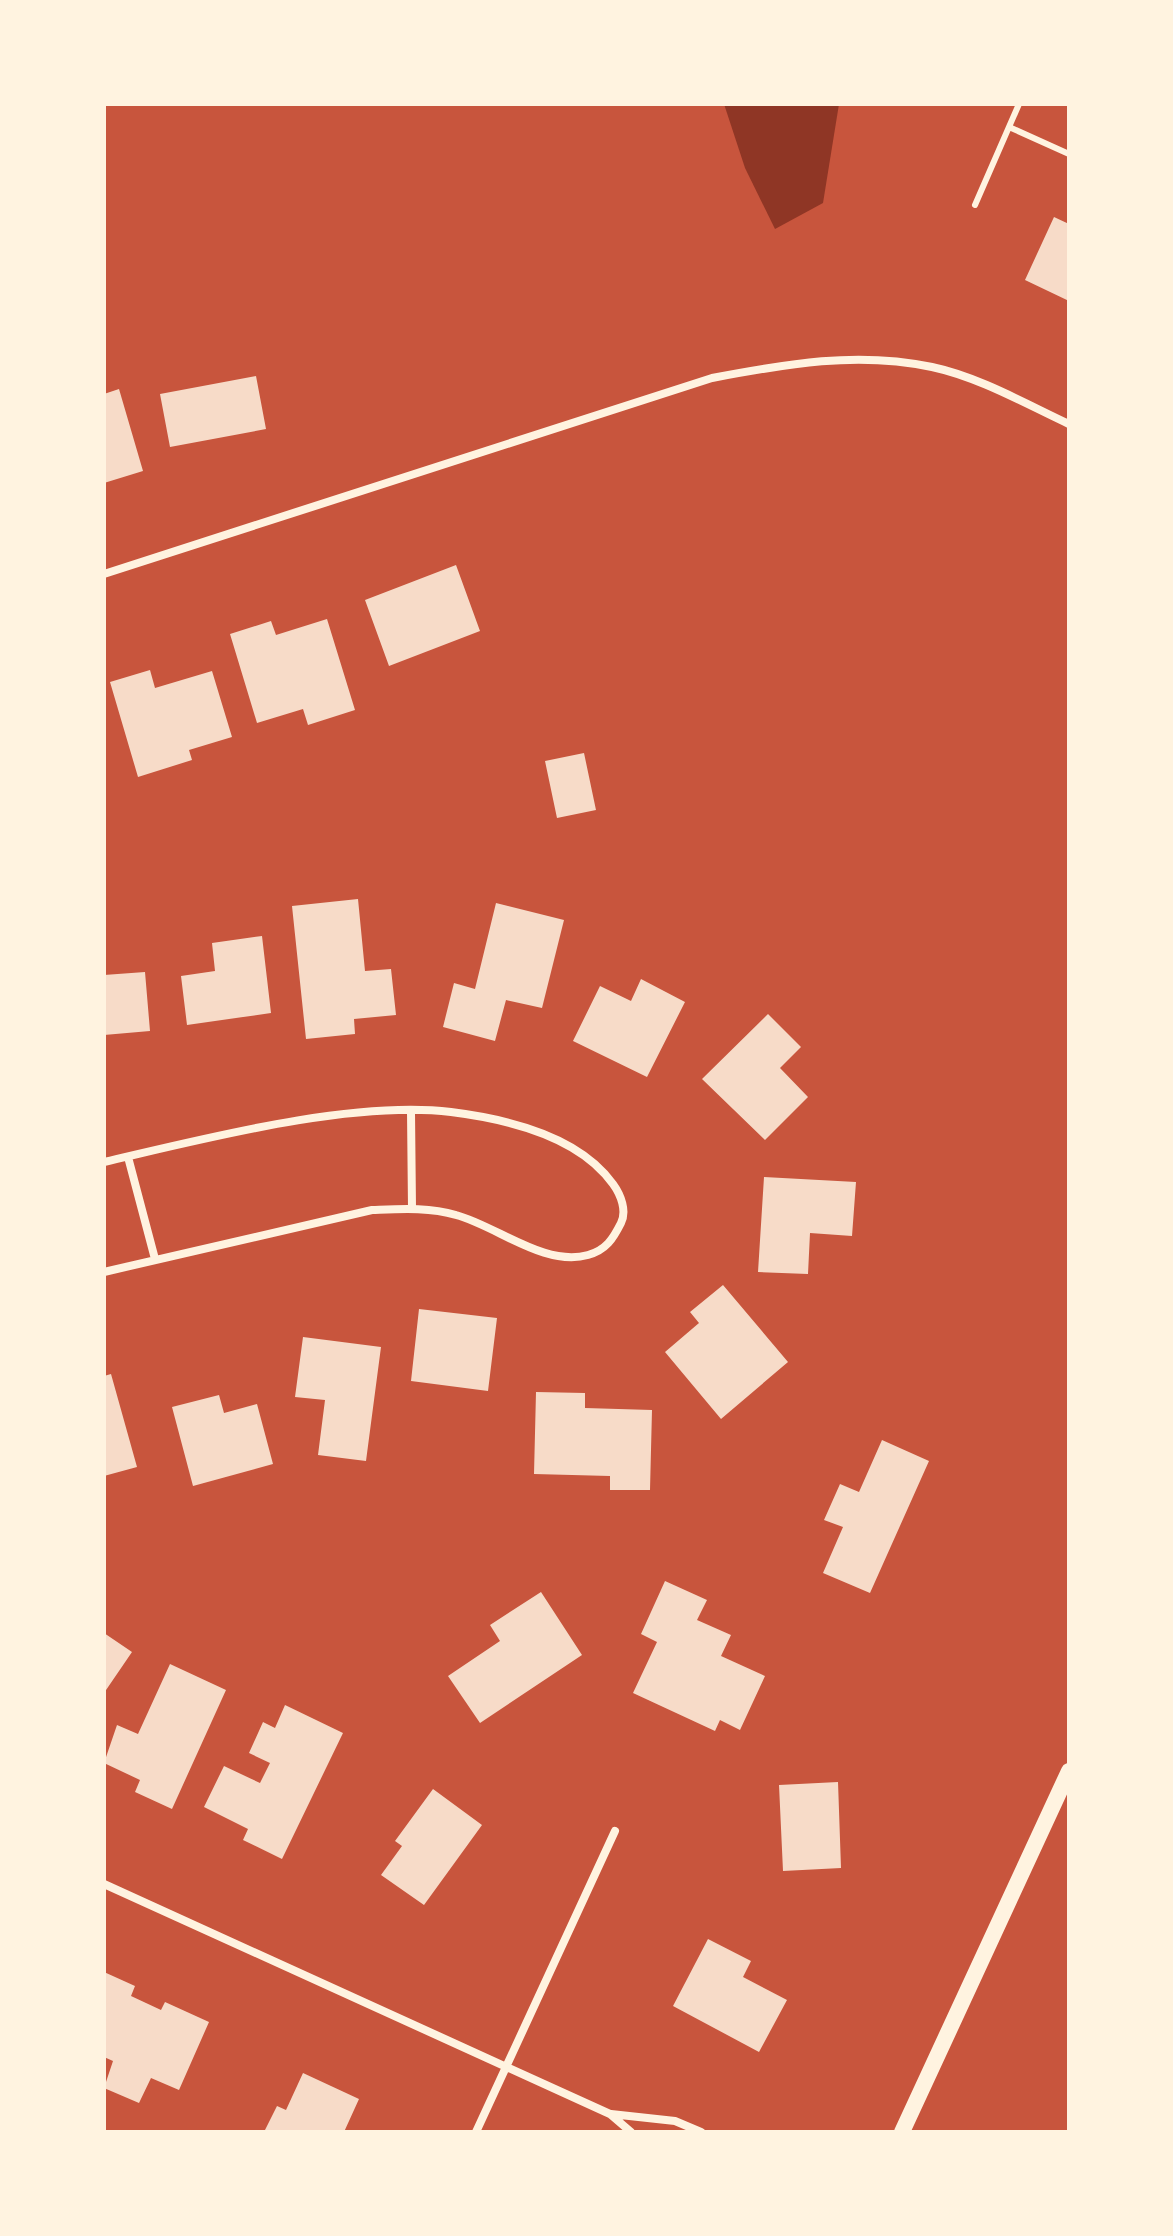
<svg xmlns="http://www.w3.org/2000/svg" width="1173" height="2236" font-family="Cabin,sans-serif">
<style>
.water{fill:#8f3625}
.building{fill:#f7dbc8}
.lines{fill:none;stroke-linecap:round;stroke-linejoin:round}
.service{stroke:#fff3e0;stroke-width:6}
.minor{stroke:#fff3e0;stroke-width:8}
.secondary{stroke:#fff3e0;stroke-width:16}
</style>
<rect width="100%" height="100%" fill="#c8553d"/>
<path class="water" d="M724,104H839L823,203L775,229L745,168Z"/>
<path class="building" d="M1054,217L1069,224V301L1025,280Z
M256,376L266,429L170,447L160,394Z
M119,389L143,471L104,483V394Z
M456,565L480,631L389,666L365,600Z
M327,619L355,710L308,725L303,709L257,723L230,634L271,621L276,635Z
M150,670L155,688L212,671L232,737L189,750L192,760L138,777L110,682Z
M584,753L596,810L557,818L545,761Z
M358,899L365,971L391,969L396,1015L354,1019L355,1034L306,1039L292,906Z
M496,903L564,920L542,1008L506,1000L495,1041L443,1027L454,983L475,989Z
M262,936L271,1013L187,1025L181,976L215,971L212,943Z
M145,972L150,1031L104,1035V975Z
M641,979L685,1002L647,1077L573,1041L600,986L631,1001Z
M768,1014L801,1047L780,1068L808,1097L765,1140L702,1079Z
M764,1177L856,1182L852,1236L810,1233L808,1274L758,1272Z
M723,1285L788,1362L721,1419L665,1352L699,1323L690,1312Z
M419,1309L497,1318L488,1391L411,1381Z
M303,1337L381,1347L366,1461L318,1455L325,1400L295,1397Z
M111,1374L137,1467L104,1476V1376Z
M536,1392L585,1393V1408L652,1410L650,1490H610V1476L534,1474Z
M219,1395L224,1413L257,1404L273,1464L193,1486L172,1407Z
M882,1440L929,1461L870,1593L823,1573L843,1527L824,1520L840,1484L859,1492Z
M665,1581L707,1600L697,1620L731,1635L721,1656L765,1676L740,1730L720,1720L715,1731L633,1693L657,1642L641,1634Z
M541,1592L582,1655L480,1723L448,1676L500,1641L490,1625Z
M104,1633L132,1652L104,1693Z
M170,1664L226,1690L172,1809L135,1792L140,1780L104,1763L117,1725L138,1734Z
M285,1705L343,1733L282,1859L243,1840L248,1829L204,1807L224,1766L260,1783L270,1763L249,1753L263,1722L275,1728Z
M838,1782L841,1868L783,1871L779,1785Z
M433,1789L482,1825L424,1905L381,1875L402,1846L395,1841Z
M708,1939L751,1961L743,1977L787,2000L759,2052L673,2006Z
M104,1972L135,1986L131,1996L161,2010L165,2002L209,2022L179,2090L151,2078L139,2103L104,2088L113,2061L104,2057Z
M303,2073L359,2099L344,2132H264L277,2106L286,2110Z"/>
<g class="lines">
<path class="service" d="M1009,127L1069,154
M975,205L1019,104"/>
<path class="minor" d="M104,574L712,378C786,364 857,351 932,367C979,377 1026,404 1069,424
M411,1112L412,1208
M128,1157L155,1259
M104,1162C204,1139 351,1100 451,1112C507,1119 579,1136 613,1184C621,1195 627,1211 621,1223C613,1239 606,1250 588,1255C544,1267 497,1226 456,1215C429,1207 400,1209 372,1210L104,1272
M104,1884L610,2114L631,2132
M611,2114L675,2121L701,2132
M476,2132L615,1831"/>
<path class="secondary" d="M902,2132L1069,1771"/>
</g>
<rect width="1173" height="2236" fill="none" stroke="#fff3e0" stroke-width="212"/>
</svg>
